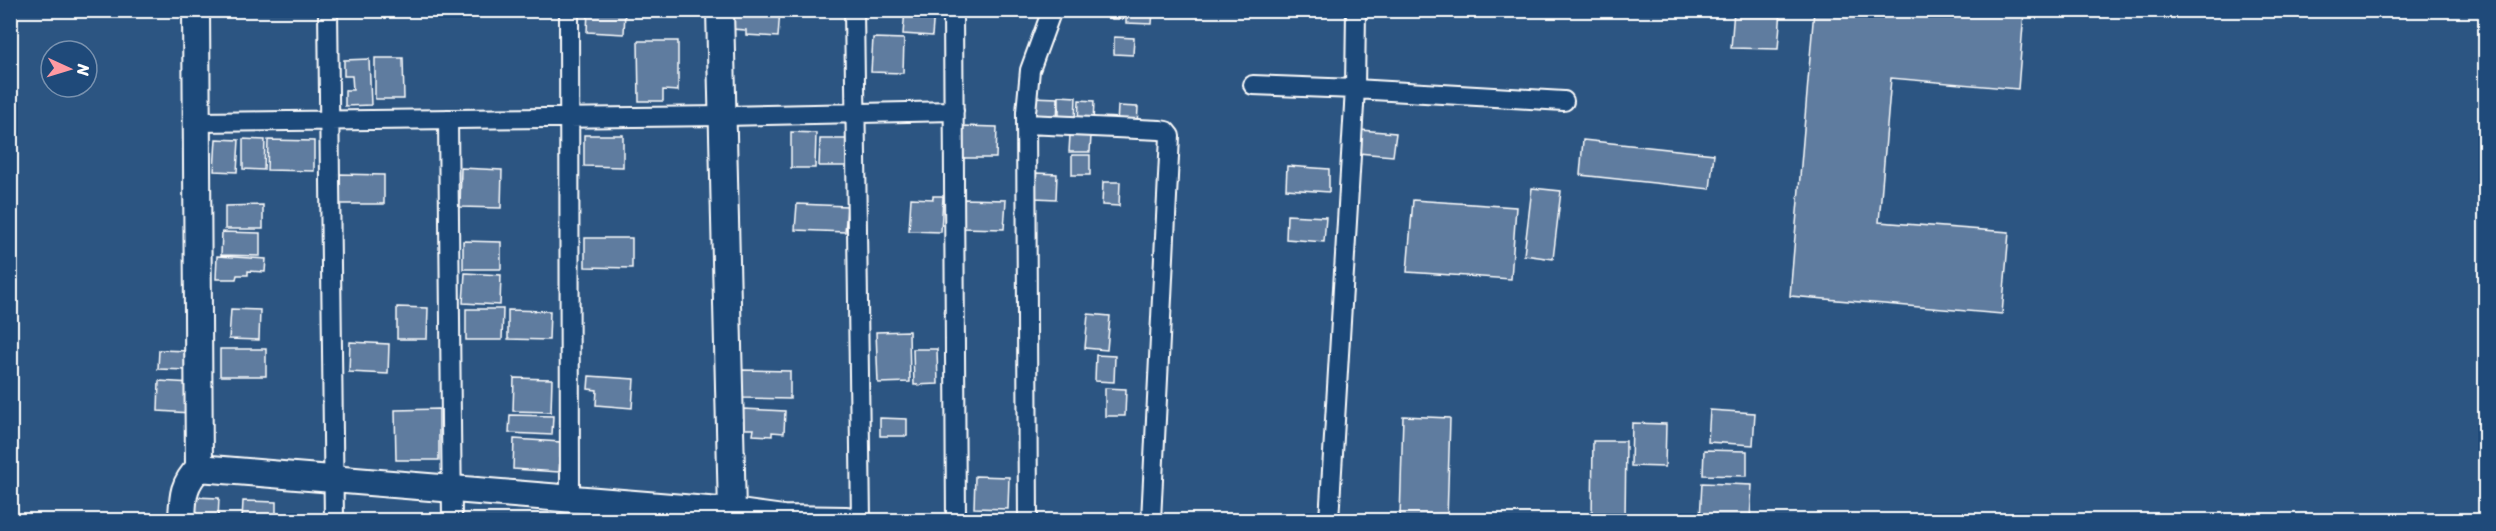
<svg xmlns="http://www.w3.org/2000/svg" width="2496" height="531" font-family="Sriracha,sans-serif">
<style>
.building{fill:#5e7c9f;stroke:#fff;stroke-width:1.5}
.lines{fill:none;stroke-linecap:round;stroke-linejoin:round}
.street-casing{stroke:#fff;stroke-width:22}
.secondary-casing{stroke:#fff;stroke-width:30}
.street{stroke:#1f4a7a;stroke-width:18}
.secondary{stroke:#1f4a7a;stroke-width:26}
</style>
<rect width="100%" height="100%" fill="#2c5582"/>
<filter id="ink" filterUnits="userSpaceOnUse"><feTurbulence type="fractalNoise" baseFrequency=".0167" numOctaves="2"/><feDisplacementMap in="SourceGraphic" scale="12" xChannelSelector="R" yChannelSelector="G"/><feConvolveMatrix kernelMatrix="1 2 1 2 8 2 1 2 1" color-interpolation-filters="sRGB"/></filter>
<g filter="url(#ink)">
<path class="building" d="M588,10L625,11L624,34L587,32Z
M733,10H780L778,37L746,35V30L731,29Z
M905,10H934L932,36L903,34Z
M1101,10H1111V18L1101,17Z
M1113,10H1123V19H1112Z
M1126,10H1153L1152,24L1126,23Z
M1734,10H1781L1778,49L1731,48Z
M1814,10L2024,12L2018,89L1891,78L1879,222L2009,232L2002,314L1790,296Z
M1114,37L1134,38L1133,55L1114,54Z
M873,38L904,39L903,73L871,72Z
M638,41H678V91L663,90V101H639Z
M375,58H403L404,99H375Z
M369,59L371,105L345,106V90H353L352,76H344V60Z
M1059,96L1076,97L1075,122L1059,121Z
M1031,97L1058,98L1057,121L1030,119Z
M1079,100L1094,101L1093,123H1078Z
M1118,106L1138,107L1137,126L1117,125Z
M962,126L997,127L996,158H961Z
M1360,130L1396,133L1393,156L1358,153Z
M791,132L816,133L815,168H791Z
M584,135H623V167L584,166Z
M1070,135L1091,136L1090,152H1069Z
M216,139L239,140L237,172L214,171Z
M243,139L265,140L264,170L243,169Z
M820,139H846V166H819Z
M268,140L314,141V171L267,170Z
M1583,140L1714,154L1710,189L1580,175Z
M1072,155H1090V175H1072Z
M1287,166L1329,169V192L1286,189Z
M461,168L502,170L501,208L460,207Z
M1036,173L1057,174L1056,199L1035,198Z
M338,174L384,175V204H337Z
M1103,182H1120L1119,206L1102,205Z
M1532,188L1561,191L1553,259L1524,255Z
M933,196H943L941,232L909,231L911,198L933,199Z
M962,199L1006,200L1004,229L961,228Z
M1413,200L1516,207L1511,279L1407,272Z
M797,204L847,206L845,232L795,230Z
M263,205V229H225V206Z
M1287,215L1326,217L1324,242L1286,239Z
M222,232L260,233V256L221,255Z
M585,238H632V268L585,267Z
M463,241L501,242V269H463Z
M217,256L266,259L265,272L248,271V275H237L236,279H216Z
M465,273L501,275L500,305L463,303Z
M397,307L428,308L427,339H397Z
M231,309L260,310L259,340L229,339Z
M466,309H503L502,340H466Z
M508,310L550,311L549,340L508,339Z
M1088,314L1110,316L1107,350L1085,348Z
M909,331L910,382L878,383L876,332Z
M350,342L389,344L388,374L349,372Z
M220,349H266V376H220Z
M913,349H937L938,384L914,385Z
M159,350L189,351L188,370L158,369Z
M1096,355L1115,356L1114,382L1095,381Z
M742,370L790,371V399L742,398Z
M589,376L634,379L632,408L596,405L597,390L588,389Z
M514,378L552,379L551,412L513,411Z
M159,381L192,383L191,413L158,411Z
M1105,388L1126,389L1125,416H1105Z
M439,409V460H396L395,410Z
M743,409L785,411L784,433L772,432V436L753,435L754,429H742Z
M1710,410L1755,413L1753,445L1708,442Z
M510,415L553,416L552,435L509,433Z
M1403,416L1450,418L1447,520L1400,518Z
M880,418L907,419V436H880Z
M1632,423L1666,424L1665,467L1631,466Z
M514,439L561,442L559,472L513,469Z
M1593,441H1626L1625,520H1592Z
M1704,450L1747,451V476L1703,475Z
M975,476L1009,477L1008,509L974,508Z
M1702,483L1752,485L1750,520H1700Z
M194,497L219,498L218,520H193Z
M243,501L276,502V520H242Z"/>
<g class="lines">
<defs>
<path id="street" d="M328,10L334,520
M569,10L570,499
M854,10L861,520
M953,10L956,520
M1253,85L1355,89L1356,10
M448,119L452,520
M197,122L724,116L954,111
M1026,124L1160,130L1166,131L1170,136L1151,520
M1028,520L1026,112L1030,70L1052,10
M1329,520L1355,89L1564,101"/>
<path id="secondary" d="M196,10L199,468
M720,10L732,512
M182,520C183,498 182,485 199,468L732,512L783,519L846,520"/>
</defs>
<use href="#street" class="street-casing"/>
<use href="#secondary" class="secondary-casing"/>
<use href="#street" class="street"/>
<use href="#secondary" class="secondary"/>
</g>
</g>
<rect width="2496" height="531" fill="none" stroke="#1f4a7a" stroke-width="36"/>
<rect x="18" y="18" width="2460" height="495" fill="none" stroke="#fff" stroke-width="2" filter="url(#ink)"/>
<g transform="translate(69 69) rotate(94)"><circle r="28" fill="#1f4a7a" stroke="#7992af" stroke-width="1.5"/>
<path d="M0-4.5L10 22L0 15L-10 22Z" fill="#ff9aa2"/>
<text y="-9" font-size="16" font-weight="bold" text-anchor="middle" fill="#ffffff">N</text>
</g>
</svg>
